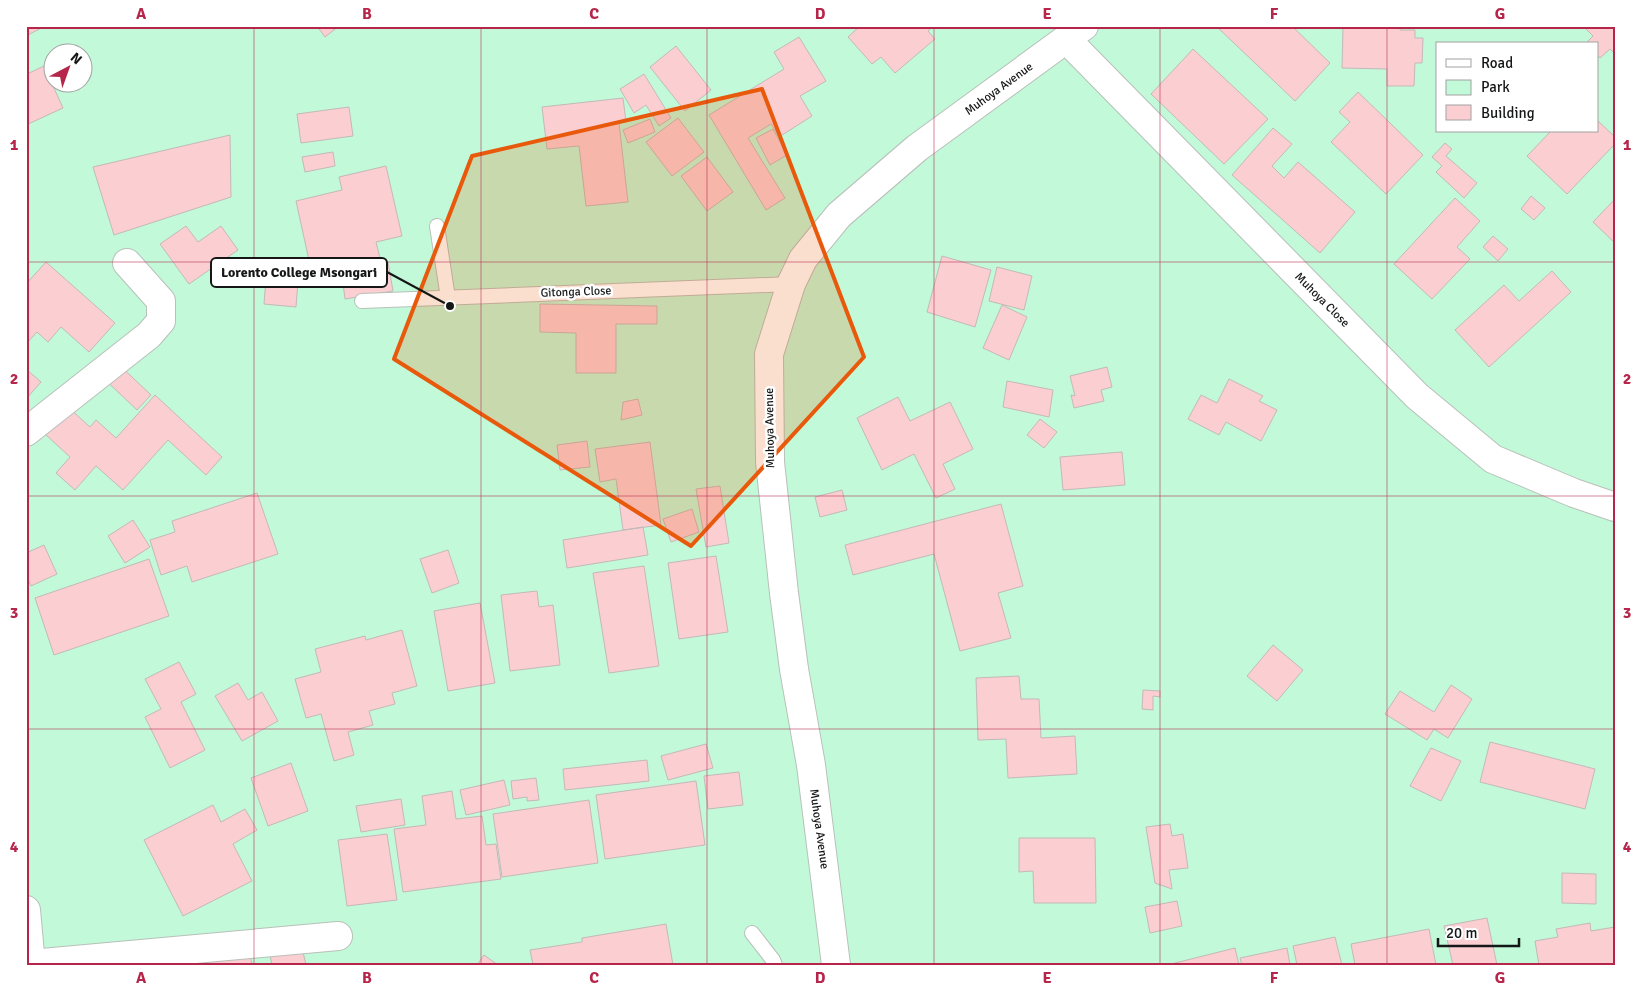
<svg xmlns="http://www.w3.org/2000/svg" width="1641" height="991" font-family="Signika,sans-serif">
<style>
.green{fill:#c2f9d8;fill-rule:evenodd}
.building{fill:#fbced2;stroke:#c3b9b9}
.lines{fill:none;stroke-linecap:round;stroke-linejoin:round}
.lane-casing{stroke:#b8c0ba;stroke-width:16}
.street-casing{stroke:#b8c0ba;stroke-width:30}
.lane{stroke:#fff;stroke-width:14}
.street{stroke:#fff;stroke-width:28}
.marked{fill:#e8590c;fill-opacity:0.2;stroke:#e8590c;stroke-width:4;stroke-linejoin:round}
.grid{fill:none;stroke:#b6254a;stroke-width:1;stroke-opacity:0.55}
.labels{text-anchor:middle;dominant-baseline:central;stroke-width:5;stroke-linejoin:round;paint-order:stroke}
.street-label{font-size:12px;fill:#141715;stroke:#fff}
.leader{fill:none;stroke:#141715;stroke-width:2}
.callout-dot{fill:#141715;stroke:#fff;stroke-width:2}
.callout{fill:#fff;stroke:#141715;stroke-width:2}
.callout-label{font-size:14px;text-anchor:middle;font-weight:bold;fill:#141715}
.neatline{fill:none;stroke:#b6254a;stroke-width:2}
.grid-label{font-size:16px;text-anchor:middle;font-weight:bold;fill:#b6254a}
</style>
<rect width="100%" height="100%" fill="#f2fbf5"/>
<path class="green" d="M26,26H1615V965H26ZM1437,44H1597V131H1437ZM52,52H82V82H52Z"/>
<path class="building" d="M26,26H45L26,36Z
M317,26H339L325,37Z
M860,26H933L928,31L935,39L895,73L881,57L872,64L848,37Z
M1216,26H1292L1330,63L1295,101Z
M1343,26H1401L1400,30H1415V38H1423L1422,63H1415L1414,86H1387V69L1342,68Z
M1588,26H1615V54L1610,49L1600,58L1597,55V44L1586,43L1593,36L1586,29Z
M799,37L826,81L800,96L812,116L779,137L771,124L748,138L785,198L766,210L709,115L784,69L774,52Z
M676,46L711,90L685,111L650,67Z
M1193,49L1268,119L1224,164L1151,94Z
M44,66L63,108L26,125V72L27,74Z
M644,74L671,118L659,126L646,105L634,113L620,89Z
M1358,92L1423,155L1386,194L1331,142L1350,122L1339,112Z
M623,98L626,122L619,123L628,202L586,206L579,146L547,149L542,107Z
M349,107L353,136L301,143L297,114Z
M678,118L704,152L672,176L646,142Z
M650,119L655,132L628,143L623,130Z
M1597,120L1615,137V144L1567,194L1527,156L1551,131H1597Z
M1273,128L1292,144L1272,166L1284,178L1298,162L1355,212L1320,253L1232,175Z
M773,129L787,155L770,165L756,138Z
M230,135L231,197L114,235L93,167Z
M1445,143L1452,149L1446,156L1477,183L1464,198L1436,172L1442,166L1432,157Z
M333,152L335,166L305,172L302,157Z
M707,157L733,192L707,211L681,176Z
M386,166L402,236L376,242L380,258L312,274L296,201L342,190L339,177Z
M1531,196L1545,208L1534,220L1521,209Z
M1455,198L1480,221L1457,247L1470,259L1432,299L1394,264Z
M1615,199V243L1593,222Z
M186,226L198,242L221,226L238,250L189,284L160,244Z
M1493,236L1508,249L1498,261L1483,247Z
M942,256L991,270L975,327L927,312Z
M46,262L115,323L89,352L61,327L48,342L37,332L26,344V284Z
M388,262L393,291L345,299L343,283L356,281L354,267Z
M267,265L299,268L296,307L264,304Z
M997,267L1032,276L1024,310L989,301Z
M1552,271L1571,292L1489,367L1455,330L1504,285L1519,301Z
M540,304L657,306V324H616V373H576V333L540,332Z
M1002,305L1027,317L1009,360L983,348Z
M113,359L151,395L137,410L99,374Z
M1107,367L1112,387L1101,390L1104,401L1074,408L1071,395L1075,396L1070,376Z
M26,369L41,382L26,399Z
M1229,379L1263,396L1259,401L1277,410L1261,441L1226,422L1219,435L1188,419L1201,395L1217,403Z
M1007,381L1053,390L1049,417L1003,407Z
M155,395L222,457L206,475L168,440L123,490L96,466L75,490L56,473L70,457L45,434L69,408L90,427L96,420L116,438Z
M898,397L910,421L950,402L973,449L943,464L955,489L936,498L914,454L882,470L857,418Z
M638,399L642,415L621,420L623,402Z
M1040,419L1057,432L1044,448L1027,435Z
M587,441L590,467L560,470L557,445Z
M650,442L661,525L623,530L616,479L600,482L595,449Z
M1122,452L1125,485L1063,490L1060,457Z
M720,486L729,543L706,547L696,489Z
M842,490L847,510L820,517L815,497Z
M257,493L278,554L192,582L187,566L161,575L150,540L175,532L172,521Z
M1001,504L1023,586L998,593L1011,638L960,651L934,554L853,575L845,545Z
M692,509L699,532L671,542L663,519Z
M133,520L150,547L125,563L108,536Z
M643,527L648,555L567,568L563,540Z
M44,545L57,574L31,586L26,575V553Z
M448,550L459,583L432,593L420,559Z
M716,556L728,632L679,639L668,563Z
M149,559L169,616L54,655L35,598Z
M644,566L659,666L609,673L593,573Z
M537,591L539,607L553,605L560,665L510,671L501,595Z
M480,603L495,683L448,691L434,611Z
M402,630L417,686L392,693L395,704L369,711L373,725L348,732L354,755L334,761L321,714L306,718L295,679L321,672L315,649L365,636L366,640Z
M1273,645L1303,670L1277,701L1247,676Z
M179,662L196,694L181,702L205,750L170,768L145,717L161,709L145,679Z
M1019,676L1021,699H1039L1041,738L1075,736L1077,774L1008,778L1006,739L978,740L976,678Z
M238,683L248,700L262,692L278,721L242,741L215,696Z
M1451,685L1472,699L1448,738L1434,729L1427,740L1385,714L1400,691L1434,712Z
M1143,690L1160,691V697L1153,696V710L1142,709Z
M1490,742L1595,769L1585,809L1480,782Z
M706,744L713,768L668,780L661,756Z
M1431,748L1461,761L1441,801L1410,786Z
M647,760L649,781L565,790L563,769Z
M291,763L308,811L268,826L251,778Z
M739,772L743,805L708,809L704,776Z
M536,778L539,800L527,801V797L513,799L511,781Z
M504,780L510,805L466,815L460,790Z
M696,781L705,845L605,859L596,795Z
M452,791L456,819L482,816L486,845L496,844L501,879L403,892L394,829L426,825L422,796Z
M401,799L405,825L361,832L356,806Z
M589,800L598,863L502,877L493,814Z
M213,805L221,822L245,809L257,830L233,844L252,881L183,916L144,840Z
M1170,824L1172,836L1183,834L1188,868L1169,870L1172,889L1155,883L1146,827Z
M387,834L397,900L347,906L338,840Z
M1019,838H1095L1096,903H1034L1033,871L1019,872Z
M1562,873L1596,874V904L1562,903Z
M1177,901L1182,926L1150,933L1145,907Z
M1487,918L1497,965H1453L1444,926Z
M1590,923L1591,931L1615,927V965H1539L1535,941L1558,937L1556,929Z
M666,924L673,965H533L530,950L582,942V938Z
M1429,929L1436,965H1355L1351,944Z
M1335,937L1342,965H1297L1293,946Z
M301,943L306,965H272L269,950Z
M1235,948L1239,965H1167Z
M1287,948L1290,965H1242L1240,958Z
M250,954L252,965H167L200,958L201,963Z
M484,955L498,965H477Z"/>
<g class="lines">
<defs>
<path id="lane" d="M437,226L448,298
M362,301L791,284
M752,933L773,960L775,965"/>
<path id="street" d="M1067,40L1417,396L1493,459L1574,493L1615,507
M26,432L149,335L161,321V301L127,263
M26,910L31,965
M31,964L338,936
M836,965L811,765L794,669L784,593L770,462L769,354L791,284L803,259L839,215L917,148L1084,26"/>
</defs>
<use href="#lane" class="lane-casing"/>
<use href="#street" class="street-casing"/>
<use href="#lane" class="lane"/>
<use href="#street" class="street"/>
</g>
<path class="marked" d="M762,89L864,357L691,546L394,359L472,156Z"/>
<path class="grid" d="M254,26V965M481,26V965M707,26V965M934,26V965M1160,26V965M1387,26V965M26,262H1615M26,496H1615M26,729H1615"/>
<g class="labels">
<g class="street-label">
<text transform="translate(999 89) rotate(-36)">Muhoya Avenue</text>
<text transform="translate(576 292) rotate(-2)">Gitonga Close</text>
<text transform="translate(1322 300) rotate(45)">Muhoya Close</text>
<text transform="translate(770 428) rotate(-91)">Muhoya Avenue</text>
<text transform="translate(819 829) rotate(82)">Muhoya Avenue</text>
</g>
</g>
<path class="leader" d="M450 306L387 272"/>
<circle class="callout-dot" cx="450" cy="306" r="5"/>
<rect class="callout" x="211" y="258" width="176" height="29" rx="5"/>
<g class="callout-label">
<text x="299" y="277">Lorento College Msongari</text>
</g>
<rect width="1641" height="991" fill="none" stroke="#ffffff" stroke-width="55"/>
<rect x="1436" y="42" width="162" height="90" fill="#ffffff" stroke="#a1a2a1"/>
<rect x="1446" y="59" width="25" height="8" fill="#ffffff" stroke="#a1a2a1"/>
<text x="1481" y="68" font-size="15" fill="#141715">Road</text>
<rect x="1446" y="80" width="25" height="15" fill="#c2f9d8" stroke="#a1a2a1"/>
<text x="1481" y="92" font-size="15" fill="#141715">Park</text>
<rect x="1446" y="105" width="25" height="15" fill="#fbced2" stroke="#a1a2a1"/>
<text x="1481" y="118" font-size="15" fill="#141715">Building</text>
<g transform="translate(68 68) rotate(41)"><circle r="24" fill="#ffffff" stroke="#a1a2a1"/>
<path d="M0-4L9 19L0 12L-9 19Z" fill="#b6254a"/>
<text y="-8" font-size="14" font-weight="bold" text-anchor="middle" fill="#141715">N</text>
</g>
<path d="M1438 938v8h81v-8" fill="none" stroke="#141715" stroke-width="2.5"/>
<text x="1446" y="938" font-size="15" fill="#141715" stroke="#ffffff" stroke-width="4" paint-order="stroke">20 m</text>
<rect x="28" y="28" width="1586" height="936" class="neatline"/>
<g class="grid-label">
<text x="141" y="19">A</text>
<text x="367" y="19">B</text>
<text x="594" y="19">C</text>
<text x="820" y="19">D</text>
<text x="1047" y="19">E</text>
<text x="1274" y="19">F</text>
<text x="1500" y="19">G</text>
<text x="14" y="150">1</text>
<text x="1627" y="150">1</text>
<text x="14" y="384">2</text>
<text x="1627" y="384">2</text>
<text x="14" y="618">3</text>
<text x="1627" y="618">3</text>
<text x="14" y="852">4</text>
<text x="1627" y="852">4</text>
<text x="141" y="983">A</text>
<text x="367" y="983">B</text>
<text x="594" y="983">C</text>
<text x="820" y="983">D</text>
<text x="1047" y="983">E</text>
<text x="1274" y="983">F</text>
<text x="1500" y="983">G</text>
</g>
</svg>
